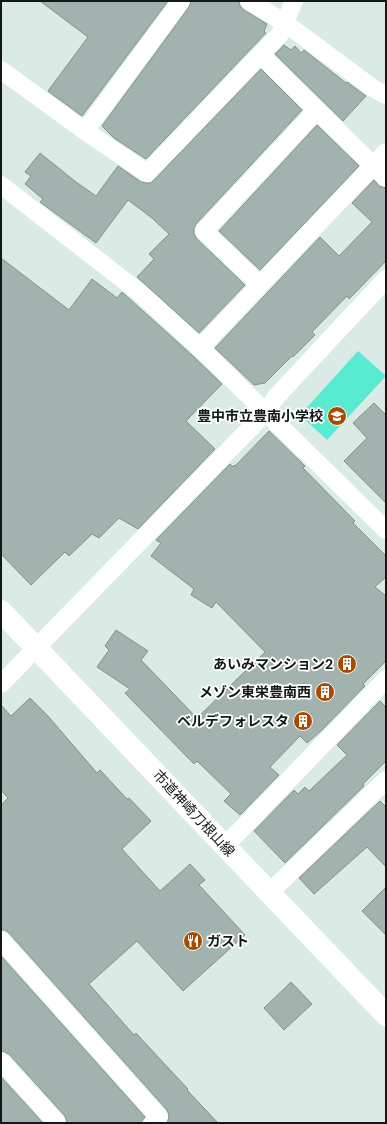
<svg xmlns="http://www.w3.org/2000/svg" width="387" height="1124" font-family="'DM Sans','Noto Sans JP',sans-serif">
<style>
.water{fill:#59ebd1}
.building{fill:#a2b2ae;stroke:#83928e}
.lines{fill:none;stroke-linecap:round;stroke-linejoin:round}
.street{stroke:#fff;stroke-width:18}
.secondary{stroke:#fff;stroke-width:22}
.labels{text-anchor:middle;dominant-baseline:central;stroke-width:3.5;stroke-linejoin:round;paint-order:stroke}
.poi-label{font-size:14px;font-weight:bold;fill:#121817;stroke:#fff;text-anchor:end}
.street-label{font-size:14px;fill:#121817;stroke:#fff}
</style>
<rect width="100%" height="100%" fill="#daebe6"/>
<path class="water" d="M358,351L386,376L327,440L300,415Z"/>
<path class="building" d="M40,1H168L82,116L48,91L88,37Z
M191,1H239L240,6L244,10L267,24L264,31L266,33L146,159L114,138L102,126L189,7Z
M284,45L291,50L295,46L301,53L304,50L346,83L347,82L366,96L343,121L275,54Z
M261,69L302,110L196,224L194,228V234L197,239L245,285L199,333L137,277L154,259L149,254L169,234L152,218L128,200L96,243L40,202L43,199L25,184L31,176L25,172L40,153L76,182L96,196L118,166L141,182L146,183H151Z
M317,125L359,166L260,270L219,231Z
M374,180L379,186L386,188V261L349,299L347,296L312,332L315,335L293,357L292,356L265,383L254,385L215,348L320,237L339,256L372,222L352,203Z
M1,258L69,310L92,279L117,298L122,292L193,356L222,384L186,421L215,449L138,529L119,518L99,538L92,534L69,556L65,552L31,585L1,554Z
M374,403L386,415V503L344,461L367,438L353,423Z
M269,431L305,466L303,468L355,521L353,523L386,556V577L375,587L386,596V661L363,684L365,686L322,730L307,743L300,736L270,767L279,775L240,815L224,801L231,794L197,761L194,764L125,693L130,689L97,667L109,650L105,646L116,630L148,651L141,660L197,718L265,652L216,602L212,608L191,595L194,589L151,556L161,543L156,540L230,464L233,467L234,465L235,466Z
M30,698L48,716L97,773L100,770L127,799L129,798L151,821L122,849L160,891L190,864L205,880L199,885L245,935L183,991L137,941L89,984L134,1035L136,1033L159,1058L188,1089L187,1090L218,1123H167L169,1115L167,1110L9,933L5,930H1V805L8,798L1,790V705L11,716Z
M380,701L386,707V761L363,784L364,786L285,863L254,831L294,790L298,794L305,787L309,791L347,755L337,745Z
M380,801L386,807V867L367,847L314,894L299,878Z
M386,887V935L362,911Z
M1,956L145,1117L140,1123H67L65,1116L9,1054L1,1051Z
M291,982L312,1004L284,1030L264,1008Z
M1,1077L43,1123H1Z"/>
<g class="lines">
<path class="street" d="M249,1L285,23L374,89L386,95
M261,55L386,178
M1,70L85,131L147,173L280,34L294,1
M85,131L181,1
M1,185L139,292L200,348L386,530
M260,285L204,231L317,110
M200,348L386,152
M1,684L266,412L276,397L386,279
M225,846L386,679
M269,893L386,780
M1,940L159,1117L153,1123
M1,1061L57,1123"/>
<path class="secondary" d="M1,611L386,1015"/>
</g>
<defs>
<symbol id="school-disc" viewBox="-11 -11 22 22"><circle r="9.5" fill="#a94900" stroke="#fff"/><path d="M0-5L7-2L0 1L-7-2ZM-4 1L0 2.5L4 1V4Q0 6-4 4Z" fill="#fff"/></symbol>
<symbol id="building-disc" viewBox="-11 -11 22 22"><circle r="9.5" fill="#a94900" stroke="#fff"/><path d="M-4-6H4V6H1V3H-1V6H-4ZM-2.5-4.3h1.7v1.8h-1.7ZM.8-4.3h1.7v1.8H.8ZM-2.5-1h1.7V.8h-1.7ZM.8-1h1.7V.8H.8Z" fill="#fff"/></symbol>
<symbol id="restaurant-disc" viewBox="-11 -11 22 22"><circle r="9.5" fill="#a94900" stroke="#fff"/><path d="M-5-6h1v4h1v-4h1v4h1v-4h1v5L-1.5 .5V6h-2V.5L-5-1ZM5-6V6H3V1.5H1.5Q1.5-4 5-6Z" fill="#fff"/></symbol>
</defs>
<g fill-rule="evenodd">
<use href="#school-disc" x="326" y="405" width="22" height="22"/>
<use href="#building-disc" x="336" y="653" width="22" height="22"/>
<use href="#building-disc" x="314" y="681" width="22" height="22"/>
<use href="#building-disc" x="292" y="710" width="22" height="22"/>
<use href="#restaurant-disc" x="182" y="930" width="22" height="22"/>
</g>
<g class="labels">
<g class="poi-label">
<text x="323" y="416">豊中市立豊南小学校</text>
<text x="333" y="664">あいみマンション2</text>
<text x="311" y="692">メゾン東栄豊南西</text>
<text x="289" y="721">ベルデフォレスタ</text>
<text x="207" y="941" text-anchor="start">ガスト</text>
</g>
<g class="street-label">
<text transform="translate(194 813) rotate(47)">市道神崎刀根山線</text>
</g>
</g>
<rect width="387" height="1124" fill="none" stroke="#121817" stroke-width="4"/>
</svg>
